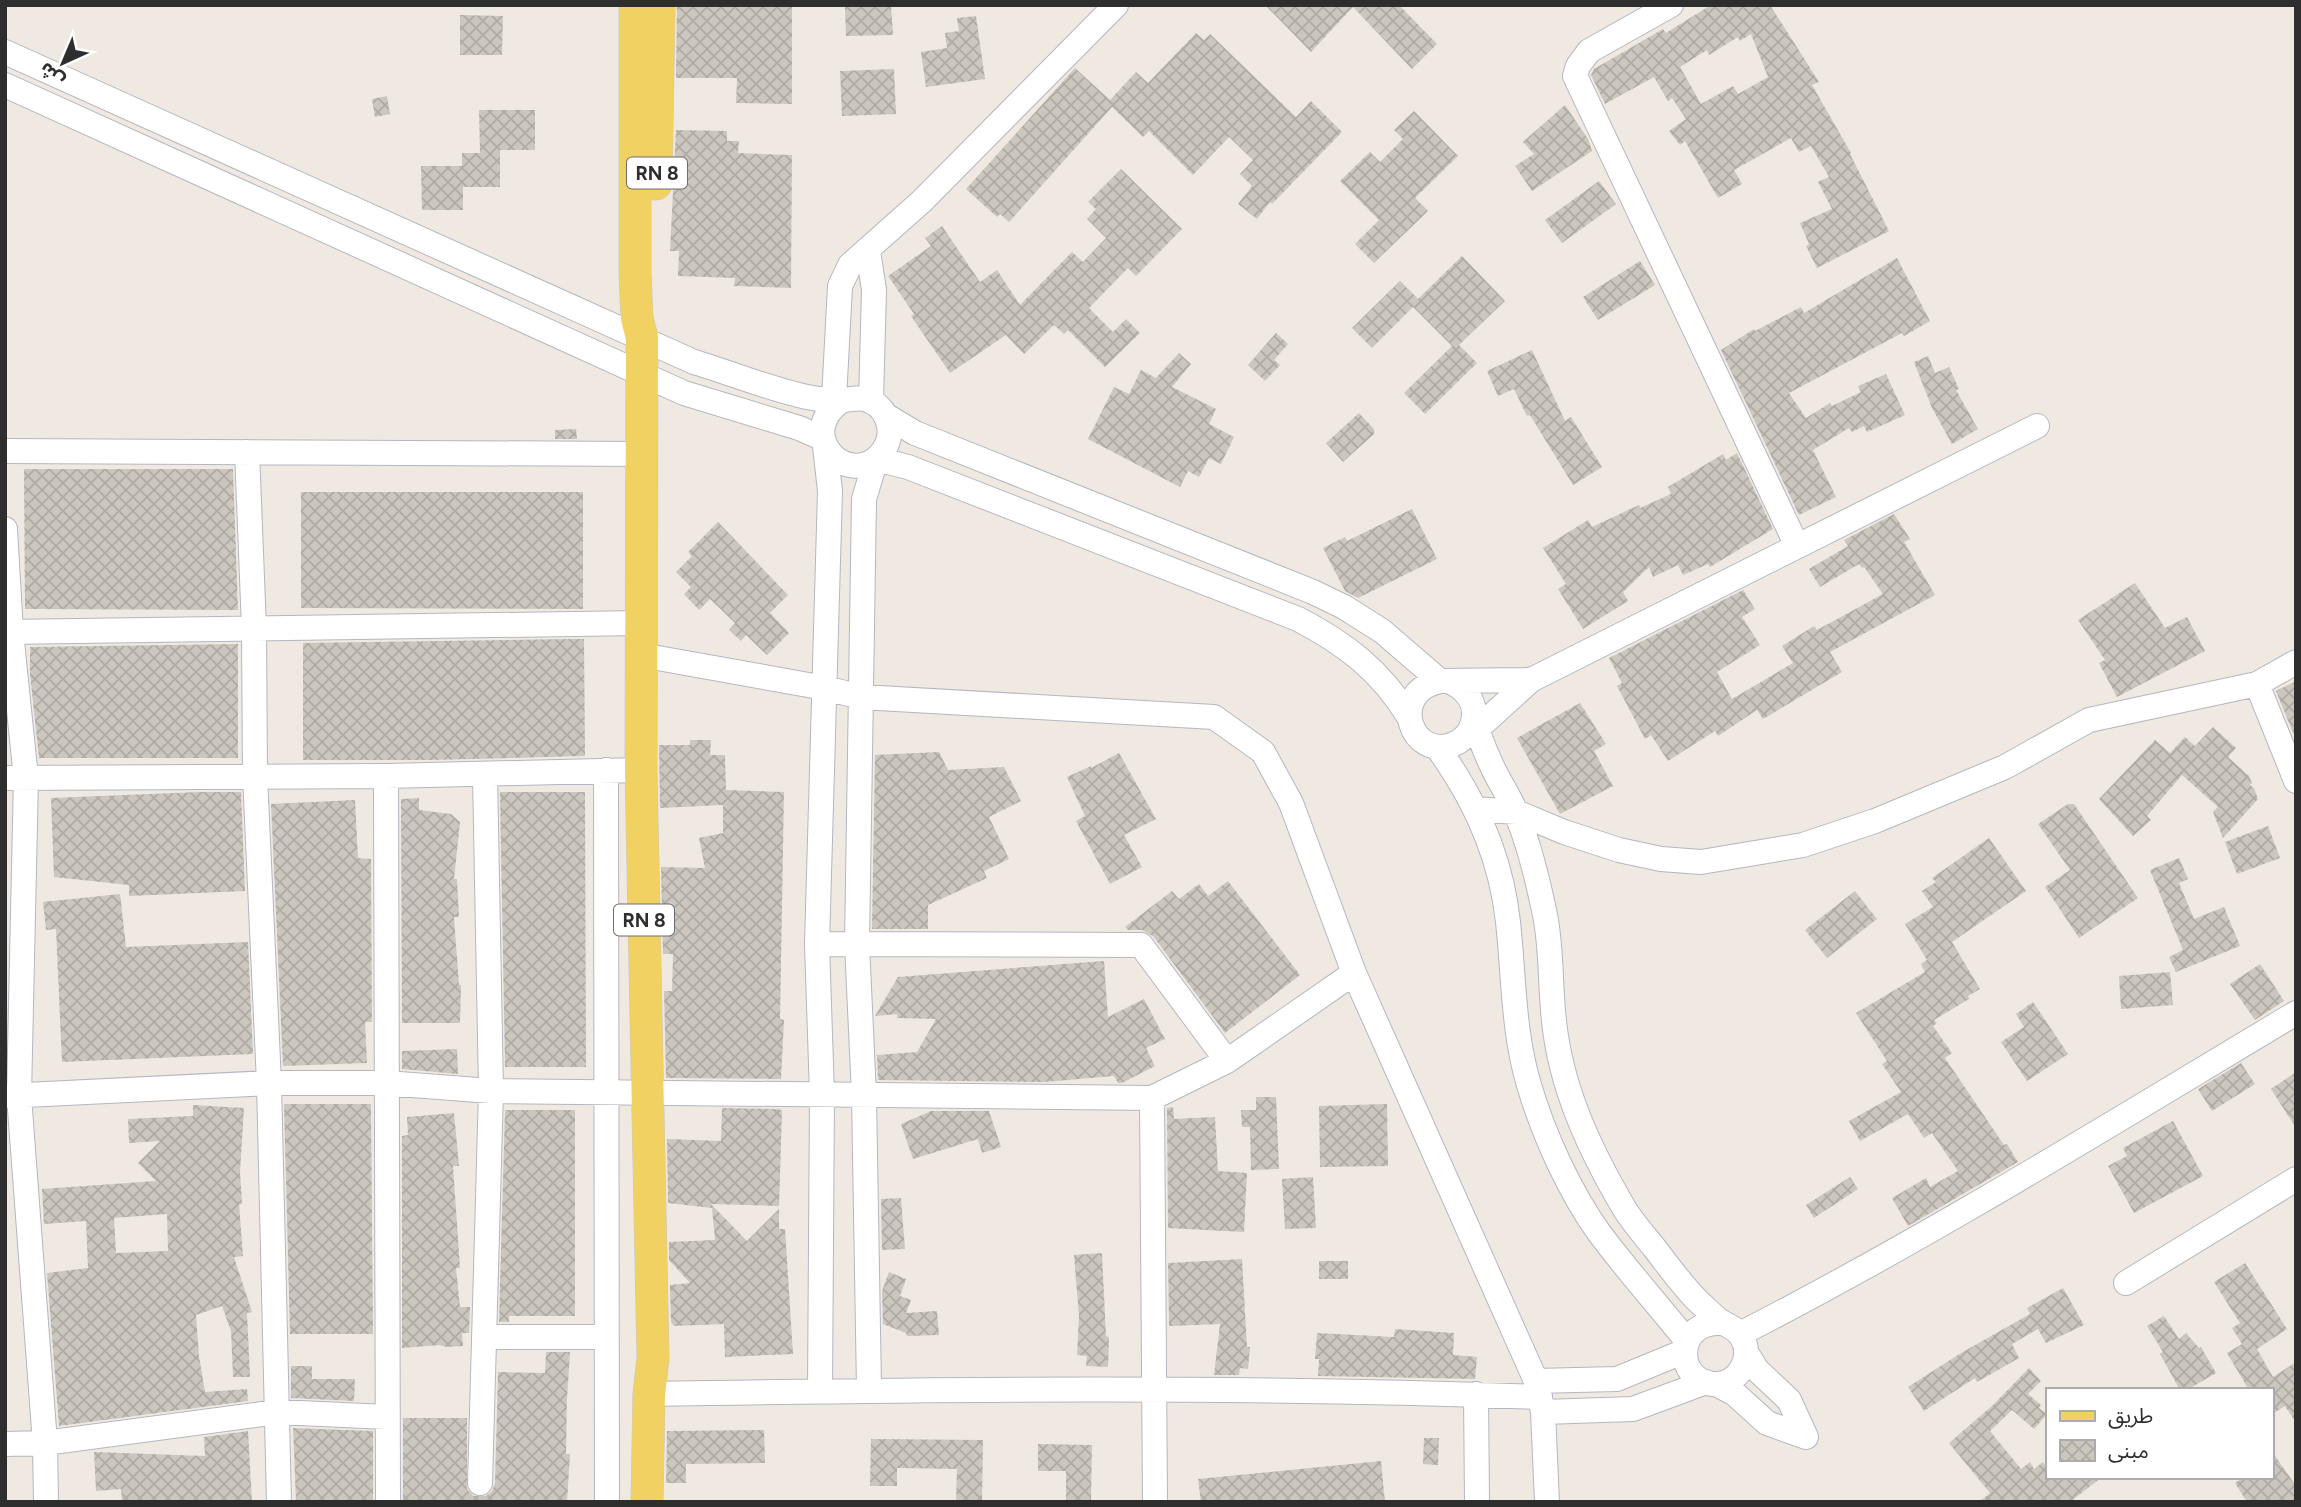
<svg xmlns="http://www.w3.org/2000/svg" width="2301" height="1507" font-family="Figtree,'Noto Sans Arabic',sans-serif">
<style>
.building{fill:url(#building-cross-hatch);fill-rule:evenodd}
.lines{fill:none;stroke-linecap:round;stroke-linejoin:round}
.minor-casing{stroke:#b4b7c1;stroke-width:26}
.major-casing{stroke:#c9c9c9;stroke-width:33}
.minor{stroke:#fff;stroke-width:24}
.major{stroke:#f2d163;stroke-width:32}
.labels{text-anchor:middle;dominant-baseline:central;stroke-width:5;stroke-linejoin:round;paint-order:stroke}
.shield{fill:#fff;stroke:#6d6d6d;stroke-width:2}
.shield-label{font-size:19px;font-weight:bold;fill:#2e2e2e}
</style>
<defs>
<pattern id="building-cross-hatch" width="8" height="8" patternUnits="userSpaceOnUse" patternTransform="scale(1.75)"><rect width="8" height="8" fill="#cbc7bf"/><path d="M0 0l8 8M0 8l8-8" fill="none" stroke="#afaba4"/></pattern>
</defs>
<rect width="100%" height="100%" fill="#efe9e1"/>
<path class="building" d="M677,5H792V104L736,103L737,78H676Z
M891,5L893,35L846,36L845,7Z
M1265,5H1399L1437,44L1412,69L1353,7L1311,52Z
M1711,5H1770L1819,82L1812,85L1851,153L1850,154L1889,231L1817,268L1806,246L1809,244L1800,223L1832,209L1818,182L1829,177L1811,146L1799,152L1791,138L1734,170L1742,184L1718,198L1685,141L1680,145L1669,131L1686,119L1672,98L1668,101L1654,77L1605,104L1591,75L1594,69L1663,29L1666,33ZM1751,34L1768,77L1738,94L1733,86L1701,104L1680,67L1707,50L1709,55L1738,37L1740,41Z
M460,15L503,16L502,55H460Z
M976,16L985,79L926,87L921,52L947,48L945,33L959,31L957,18Z
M1196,33L1204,40L1210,34L1296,117L1311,101L1342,132L1272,204L1270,202L1257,219L1238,204L1252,186L1240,174L1253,160L1229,137L1193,175L1149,131L1143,137L1112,107L1009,222L1000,214L997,217L966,189L1075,68L1110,100L1136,72L1148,83Z
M894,69L896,114L842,116L840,71Z
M387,96L390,114L375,117L372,99Z
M1565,105L1588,139L1592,151L1532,191L1515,166L1534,154L1523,142Z
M479,110H535V150H500V187H463V210H422L421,166H462V153H480Z
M1414,111L1458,156L1415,198L1428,211L1374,263L1355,244L1379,220L1340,181L1370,152L1380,162L1403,139L1394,130Z
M676,130L727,131V141H739L738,153L792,155L791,288L734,286L735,278L678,276L679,251H670Z
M1121,169L1182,229L1136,276L1128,268L1089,308L1113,332L1126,319L1140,333L1105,367L1068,330L1064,334L1054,325L1024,354L1006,335L950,373L911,316L914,314L888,276L931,246L925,238L942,226L980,282L997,270L1020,305L1072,252L1083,262L1106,238L1087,219L1096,209L1088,202Z
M1599,181L1616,204L1562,243L1545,220Z
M1462,256L1505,301L1459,345L1477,363L1425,414L1404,393L1452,346L1413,307L1372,348L1352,328L1400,281L1418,299Z
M1897,258L1930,321L1904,336L1902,333L1789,393L1806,418L1830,403L1832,406L1861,392L1858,386L1886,374L1905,415L1867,432L1864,426L1852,432L1849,428L1813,450L1836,497L1799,515L1721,350L1754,329L1755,331L1801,307L1804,313Z
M1640,261L1655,285L1598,320L1583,297Z
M1276,333L1288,344L1274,360L1280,365L1265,381L1248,365Z
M1532,350L1565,421L1571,417L1602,467L1573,485L1530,415L1527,416L1514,389L1498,396L1487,371Z
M1179,353L1191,364L1172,387L1216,409L1209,424L1234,437L1221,464L1209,458L1199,477L1188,471L1180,487L1088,439L1114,387L1129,394L1141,370L1156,378Z
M1928,356L1935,373L1949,367L1959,389L1956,390L1978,429L1952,444L1932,408L1914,362Z
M1359,413L1374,429V434L1343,462L1326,443Z
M576,429L577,439H555V430Z
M1737,453L1773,529L1710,567L1708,564L1683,575L1678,565L1653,577L1649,567L1623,592L1628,601L1583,629L1558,589L1566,584L1543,548L1588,520L1592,527L1639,505L1640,508L1671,494L1668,487L1723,454L1726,460Z
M24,469H233L238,610L25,609Z
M301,492H583V609L301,608Z
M1412,509L1437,559L1358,598L1345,591L1323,548L1345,537L1347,541Z
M1894,514L1910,539L1904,542L1935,595L1830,652L1842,672L1763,719L1757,710L1718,736L1715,731L1668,761L1651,735L1645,739L1617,686L1622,683L1609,658L1743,590L1755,609L1742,617L1760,645L1717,672L1732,699L1793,663L1782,646L1814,626L1817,630L1883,594L1864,567L1862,568L1859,564L1820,587L1809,569L1848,546L1844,540Z
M718,522L788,595L770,613L789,633L767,655L746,635L741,641L729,630L735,623L710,599L699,610L684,594L691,587L676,572L692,556L688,552Z
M2135,583L2165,628L2187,617L2205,651L2117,697L2099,663L2105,660L2078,620Z
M571,639H584L585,756L431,760H303V643Z
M238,644V758H39L30,674V647Z
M2296,681V740L2276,691Z
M1580,703L1606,744L1594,751L1613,786L1560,814L1517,738Z
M2213,727L2236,748L2228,757L2249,776L2252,783L2250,785L2254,788L2258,799L2223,838L2213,812L2218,807L2182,775L2147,816L2151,820L2133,836L2099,799L2155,740L2170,753L2185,737L2195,746Z
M690,740H711L710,755H725L726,790L784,792L780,1019L784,1020L781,1079L666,1078L664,991H672L673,954H663L661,867L705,868L699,838L723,833V805L660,808L659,745H690Z
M939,752L948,770L1004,767L1021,801L989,817L1009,859L984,871L987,878L928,905V929H872L875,755Z
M1119,753L1156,819L1124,835L1142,867L1110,884L1076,821L1085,816L1067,777L1091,766V768Z
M199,792H241L245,891L129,896V885L54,877L51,798Z
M500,792H585L586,1067H505Z
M419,798V810L451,814L460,822L454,879H457L459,917H454L459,985H461L460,1023H402L401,799Z
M355,800L358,858L371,859L372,1022H365L367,1063L283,1066L271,804Z
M2068,804H2074L2138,898L2079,938L2045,887L2070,870L2038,824Z
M2268,826L2280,858L2237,874L2225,842Z
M1989,838L2026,891L1952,942L1980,989L1968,996L1969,999L1934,1020L1937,1023L1933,1026L1952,1053L1945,1058L2004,1145L2007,1144L2018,1162L1908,1226L1892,1198L1926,1178L1930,1187L1958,1171L1932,1133L1924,1138L1908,1114L1860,1141L1849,1121L1901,1092L1882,1064L1887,1061L1856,1013L1925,972L1921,964L1927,960L1905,924L1933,907L1922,891L1936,882L1932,878Z
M2179,858L2188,879L2179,883L2194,919L2224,907L2240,946L2176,972L2169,957L2183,950L2150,870Z
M1228,881L1300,975L1225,1033L1153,936L1142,930H1128L1125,927L1172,891L1179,899L1199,884L1208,896Z
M1855,891L1877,919L1827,958L1805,930Z
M120,894L126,947L248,942L253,1054L62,1062L56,929L46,930L43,902Z
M1104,961L1108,1017L1144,999L1165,1039L1146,1048L1155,1066L1122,1083H1118L1114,1076L1044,1082L878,1080L877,1055L917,1052L936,1019L897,1018V1014L875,1016L898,977Z
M2260,964L2284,1001L2255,1020L2230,984Z
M2170,972L2173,1005L2121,1009L2119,976Z
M2033,1002L2068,1054L2027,1081L2001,1042L2024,1027L2016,1014Z
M457,1049L458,1074L402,1069V1051Z
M2241,1063L2255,1084L2212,1111L2198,1089Z
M2296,1072V1128L2271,1089Z
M1256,1097H1276L1279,1169L1251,1170L1250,1127H1242L1241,1110H1256Z
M284,1104H371L373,1334H290Z
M1387,1104L1388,1166L1320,1167L1319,1106Z
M193,1105L244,1108L240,1172L242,1204H239L243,1256L234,1257L252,1312L247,1313L250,1377H233L231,1331L222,1306L196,1315L199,1356L205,1392L247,1389L248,1401L59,1426L47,1273L88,1268L86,1221L44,1224L42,1189L156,1181L138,1163L160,1141L129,1143L128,1119L193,1116ZM167,1214L168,1251L116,1253L114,1218Z
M1173,1107L1174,1119L1215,1117L1218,1171L1247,1173L1244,1232L1168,1228L1167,1108Z
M722,1108L779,1109L782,1111L779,1206L711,1204L747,1241L779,1209V1229H785L793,1354L725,1357L724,1324L674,1326L671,1322L670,1285L690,1283L669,1260V1242L715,1240L712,1208L668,1203L667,1139L721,1141Z
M505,1110H575V1316H509V1322H499Z
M931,1111H989L1001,1147L982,1153L978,1139L913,1159L901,1124Z
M454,1113L459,1166H453L460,1268H456L460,1307H470L469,1333H462L463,1346L447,1347L439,1345L402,1348V1136L408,1135L407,1117Z
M2173,1121L2203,1176L2134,1213L2108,1166L2127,1156L2123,1148Z
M1313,1177L1316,1228L1285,1229L1282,1179Z
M1850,1177L1858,1189L1814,1218L1806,1205Z
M901,1198L905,1249L882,1250L881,1199Z
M1102,1253L1106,1336L1109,1337L1108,1367L1086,1366L1087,1356L1077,1355L1079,1316L1074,1255Z
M1242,1259L1247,1347H1250L1248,1369L1240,1368L1239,1375H1214L1220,1324L1169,1326L1168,1263Z
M1319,1261H1348V1279H1319Z
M2245,1263L2287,1329L2257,1349L2273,1377L2296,1362V1423L2285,1406L2271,1415V1390H2249L2227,1353L2242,1344L2232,1328L2240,1323L2214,1282Z
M889,1272L906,1279L900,1296L911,1300L906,1313L937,1311L939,1335L907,1336L906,1333L883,1324L882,1291Z
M2063,1288L2084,1325L2046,1343L2038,1329L2012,1344L2019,1358L1977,1382L1975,1378L1924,1411L1908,1387L1961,1353L2030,1314L2027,1308Z
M2164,1316L2179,1339L2186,1333L2199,1348L2201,1347L2216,1373L2187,1390H2180L2160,1354L2163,1352L2147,1326Z
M1395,1329L1454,1333L1453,1355L1477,1357L1475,1379L1318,1376L1319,1359H1315L1317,1333L1394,1337Z
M546,1352H570L567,1399L566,1454H570L567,1502H403V1418H467V1489L473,1496H486L492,1491L495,1483L498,1372L545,1373Z
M291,1366H312V1379H355L354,1401L291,1398Z
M2029,1368L2041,1381L2028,1394L2041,1405L2039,1408L2047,1414L2034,1429L2012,1410L1990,1431L2021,1469L2030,1462L2034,1469L2043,1462L2047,1468V1477H2102L2070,1502H1979L1990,1493L1949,1443L1993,1405Z
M293,1428L373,1431V1502H296Z
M764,1430L765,1463L686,1464V1483H666L667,1431Z
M248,1431L252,1502H122L121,1489L96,1491L94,1452L205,1456L204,1437Z
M1424,1438H1439L1438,1465L1423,1464Z
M871,1439L983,1440L982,1502H956L957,1469L897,1468V1486H870Z
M1038,1444L1092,1445L1091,1502H1066V1471H1038Z
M2271,1450L2296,1486V1502H2247L2235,1483L2244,1477H2271Z
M1381,1461L1385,1502H1201L1198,1479Z"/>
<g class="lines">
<defs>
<path id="minor" d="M1671,5L1589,51L1578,66L1575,76L1797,546
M5,52L694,362C731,373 769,389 807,397C817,399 829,400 839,400C850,401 859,395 870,401C880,405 887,415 889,426C891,436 887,447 880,455C847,489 794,434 841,401
M5,85L684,393L799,428L822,438
M868,251L874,290L871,401
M832,407L834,399L840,286L850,265L922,201L1116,5
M885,415L915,433L1313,592L1344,607L1382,631L1440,681
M5,451L642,454
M247,452L254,628L255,776L269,1083L279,1502
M5,529L11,632L26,778L19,1096L45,1443L46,1502
M5,632L642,623
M641,655L825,688L861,697L1214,717L1263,752L1291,803L1354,973L1536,1381L1543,1412L1547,1502
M1531,680L2037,426
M1451,682C1471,692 1480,710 1470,730C1466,737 1461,741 1454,744C1411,762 1387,692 1440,681L1531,680L1477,729L1467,736
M2257,684L2296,781
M1474,722C1480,737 1485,752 1492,766C1499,782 1510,797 1516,813C1530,846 1538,881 1545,915C1552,950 1550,987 1554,1021C1561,1089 1590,1150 1624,1208C1633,1223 1646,1237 1656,1250C1670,1268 1684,1288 1700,1303C1707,1309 1713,1316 1720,1321C1728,1326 1736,1328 1741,1336C1755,1357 1738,1386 1713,1384C1674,1380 1675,1320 1722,1323
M1437,747C1475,799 1501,857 1508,922C1514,977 1513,1032 1529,1085C1543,1133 1570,1193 1600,1234C1627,1270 1658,1305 1687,1341
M606,770L607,1502
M386,776L388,1502
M5,778L386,776L641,770
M1475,809L1516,812L1564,832L1619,850L1661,859L1701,862L1803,845L1875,821L2005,767L2089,720L2257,684L2296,662
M817,944L1141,945L1227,1061
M5,1096L269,1083H386L491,1091L1152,1098L1227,1061L1354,973
M1152,1098L1155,1502
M2126,1283L2296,1179
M1740,1334C1931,1236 2112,1123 2296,1013
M486,1337H606
M1536,1381L1617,1379L1685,1351
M1716,1384L1735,1394L1767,1423L1806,1437L1789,1400L1757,1370L1746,1352
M869,1389L864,1095L857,944L864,499L876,459L908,467L1298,619C1346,644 1381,671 1409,717
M820,1391L822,1095L817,944L830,491L825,446
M649,1394C946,1389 1243,1386 1540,1397
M1476,1394L1477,1502
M1543,1412L1633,1409L1706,1382
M5,1444L45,1443L277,1412L387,1417
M480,1483L491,1091L485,774"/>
<path id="major" d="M635,5V273L637,318L642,338L641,770L653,1358L649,1394L647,1502
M656,184L659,5"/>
</defs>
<use href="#minor" class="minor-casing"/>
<use href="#major" class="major-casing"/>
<use href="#minor" class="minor"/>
<use href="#major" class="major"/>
</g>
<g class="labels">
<g class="shield">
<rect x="627" y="157.5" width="60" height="31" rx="5"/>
<rect x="614" y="904.5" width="60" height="31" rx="5"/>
</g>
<g class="shield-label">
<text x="657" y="173">RN 8</text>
<text x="644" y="920">RN 8</text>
</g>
</g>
<rect width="2301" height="1507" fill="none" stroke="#2e2e2e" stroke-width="14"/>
<rect x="2046" y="1388" width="228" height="91" fill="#ffffff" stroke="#ababab" stroke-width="2"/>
<rect x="2060" y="1411" width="35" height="10" fill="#f2d163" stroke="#ababab" stroke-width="2"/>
<text x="2108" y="1423" font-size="21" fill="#2e2e2e">طريق</text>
<rect x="2060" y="1440" width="35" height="21" fill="url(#building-cross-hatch)" stroke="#ababab" stroke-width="2"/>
<text x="2108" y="1458" font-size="21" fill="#2e2e2e">مبنى</text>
<g transform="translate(63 63) rotate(224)" stroke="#ffffff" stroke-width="5" paint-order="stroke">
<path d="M0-5L12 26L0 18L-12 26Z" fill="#2e2e2e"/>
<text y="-10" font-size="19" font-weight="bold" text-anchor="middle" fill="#2e2e2e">ش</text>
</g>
</svg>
